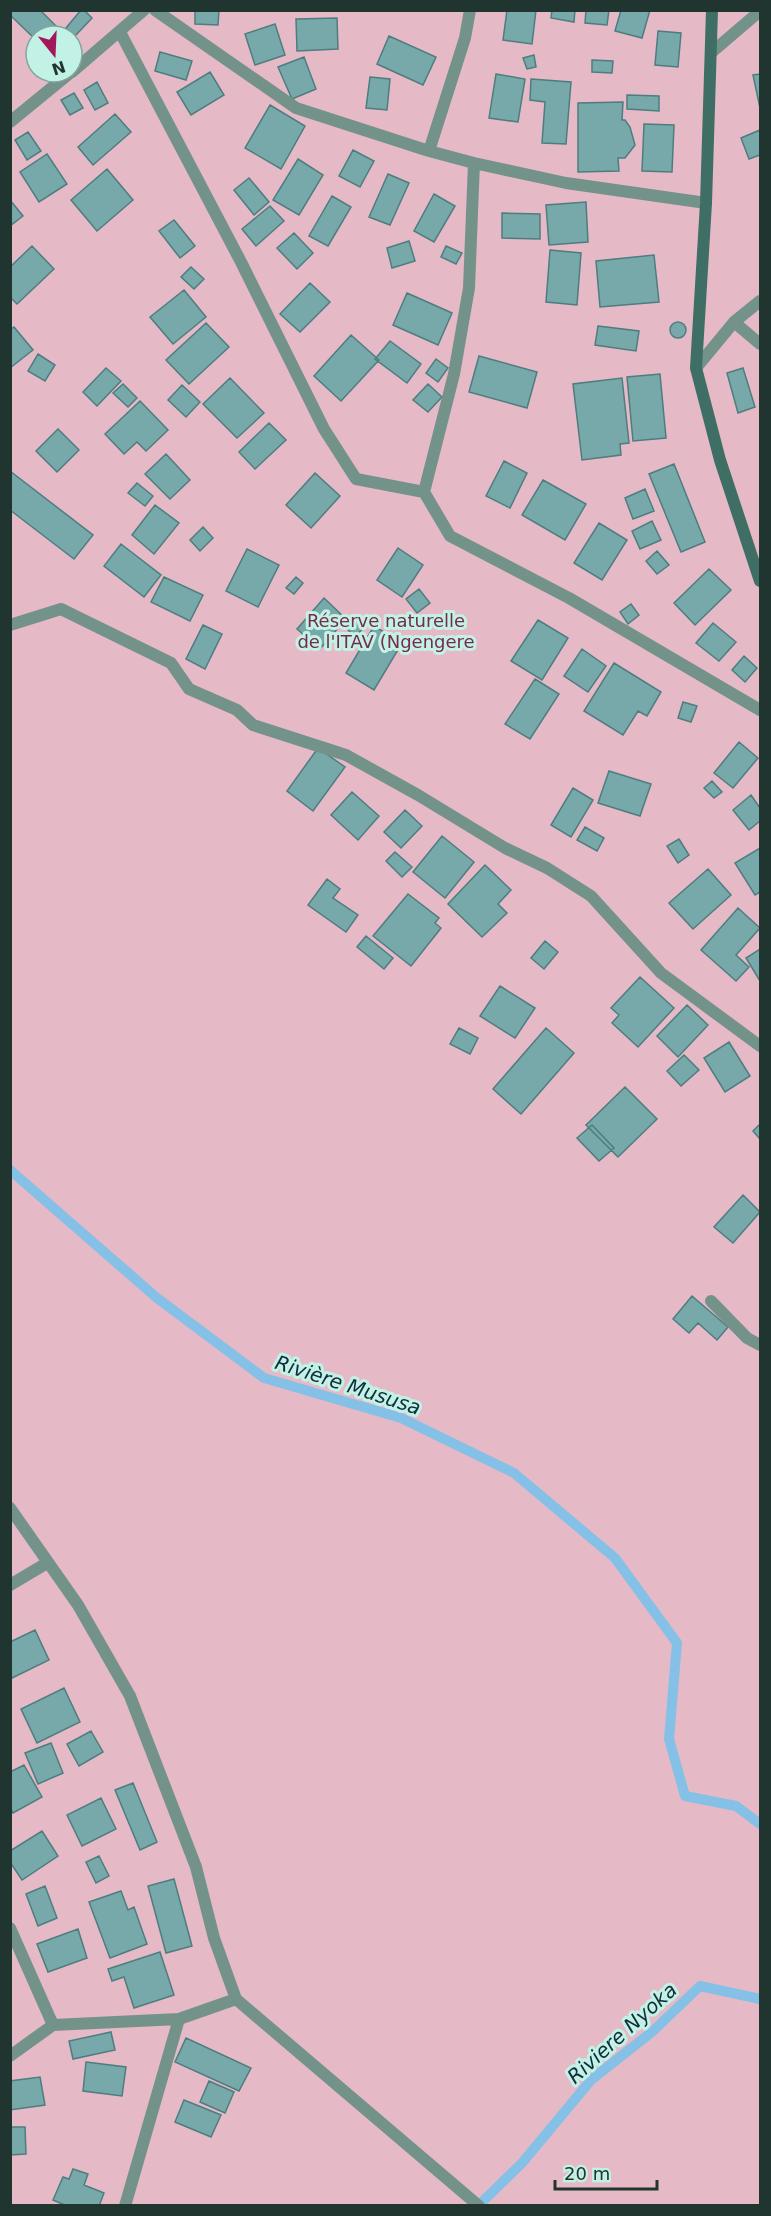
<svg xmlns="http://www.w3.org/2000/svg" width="771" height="2216" font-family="'DejaVu Sans',sans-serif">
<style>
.green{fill:#e6b9c7;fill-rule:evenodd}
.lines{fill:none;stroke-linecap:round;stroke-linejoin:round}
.stream{stroke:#85c0e6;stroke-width:10}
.building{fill:#78a9aa;stroke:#4d7d7e;stroke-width:1.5}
.street{stroke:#73928a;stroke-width:12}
.secondary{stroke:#3f6f64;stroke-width:12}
.labels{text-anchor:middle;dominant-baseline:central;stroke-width:6;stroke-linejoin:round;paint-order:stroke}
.park-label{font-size:18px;fill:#772b4b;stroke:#c2f2e5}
.water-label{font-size:20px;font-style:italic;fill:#112c3c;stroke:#c2f2e5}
</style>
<rect width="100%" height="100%" fill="#b5e5d8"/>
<path class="green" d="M11,11H760V2205H11ZM36,36H72V72H36Z"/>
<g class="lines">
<path class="stream" d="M10,1170L157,1298L264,1378L401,1418L514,1473L615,1558L677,1643L669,1739L685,1796L736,1806L760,1824
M478,2206L522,2163L591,2080L653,2031L700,1986L760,1999"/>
</g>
<path class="building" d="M10,10H40L60,30L55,36H36V40L10,15Z
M81,10H84L92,18L75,36L66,28Z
M195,10H219L218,25L195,24Z
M507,10H536L532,44L503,40Z
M552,10H575L574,22L551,18Z
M586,10H609L607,25L585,23Z
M621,10H650L642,38L615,31Z
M337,18L338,49L297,51L296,19Z
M275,24L285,55L255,65L245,34Z
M658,31L681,33L678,67L655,65Z
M389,36L436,57L423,85L377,64Z
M160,52L192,61L186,80L155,71Z
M534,55L536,67L527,69L523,58Z
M304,57L316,89L292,99L278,67Z
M592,60L613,61L612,73L592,72Z
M210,72L224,95L191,115L177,92Z
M496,74L525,79L518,122L489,118Z
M760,74V108L753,75Z
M370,77L390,79L387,110L366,108Z
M531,79L571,82L566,144L542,143L545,102L530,100Z
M97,82L108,103L95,110L84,90Z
M74,93L83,108L70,115L61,100Z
M627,95L659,96V111L627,109Z
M623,102L622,120H625L630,127L635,145L625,158H618L619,171L578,172V103Z
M270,105L305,126L281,169L245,148Z
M115,114L131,132L93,165L78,147Z
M644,124L674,125L672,172L642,171Z
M760,130V155L749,159L741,138Z
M28,132L41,151L27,160L15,140Z
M353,150L374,161L360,187L339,176Z
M47,154L67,184L39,202L20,172Z
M298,159L323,175L299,215L273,200Z
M107,169L133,200L97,231L71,200Z
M388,174L409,183L390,225L369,217Z
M249,178L269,202L254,215L234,190Z
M434,194L455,206L434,242L414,231Z
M332,196L351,207L328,246L309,236Z
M10,200L23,216L10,226Z
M586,202L588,242L549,245L546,205Z
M270,206L284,221L256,246L242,229Z
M502,213L540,214V239L502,238Z
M174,220L195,246L180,258L159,231Z
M294,233L313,253L297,269L277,248Z
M409,241L415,261L392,268L387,248Z
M32,246L54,269L17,304L10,297V267Z
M446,246L462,253L456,264L441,257Z
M550,250L581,253L577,305L546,302Z
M654,255L659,302L600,307L596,261Z
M191,267L204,279L194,289L181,277Z
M310,283L330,302L300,332L280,314Z
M184,290L206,317L173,344L150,317Z
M407,293L452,313L438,345L393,325Z
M670 330a8 8 0 1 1 16 0a8 8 0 1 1-16 0Z
M206,323L229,347L189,384L166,360Z
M598,326L639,331L636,351L595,345Z
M14,327L33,350L10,368V330Z
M351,335L379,360L341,401L314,376Z
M390,341L421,364L407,383L375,359Z
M38,354L55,365L45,381L28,371Z
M479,356L537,372L527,408L469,392Z
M436,359L448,368L438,382L426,373Z
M106,368L121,381L97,406L83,392Z
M743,368L755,407L738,413L727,373Z
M660,374L666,438L633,441L627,377Z
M230,378L264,413L237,438L203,404Z
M622,378L629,443L620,444L621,455L582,460L573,384Z
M123,384L137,398L128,407L113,393Z
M428,384L442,397L428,412L413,400Z
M182,385L200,402L186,417L168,400Z
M140,401L168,430L146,451L137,442L124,454L105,434Z
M269,423L286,440L255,469L239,452Z
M58,429L79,450L57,472L36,451Z
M166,454L190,480L170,499L145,474Z
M504,461L527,473L510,508L486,496Z
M674,464L705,542L681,552L649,474Z
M10,471L93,535L74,559L10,510Z
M315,473L340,496L311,528L286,505Z
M543,480L586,504L565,540L522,515Z
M137,483L153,496L145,506L128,493Z
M645,489L654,511L633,519L625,498Z
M155,505L179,523L154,554L132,535Z
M652,521L661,540L640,549L632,531Z
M599,523L627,540L602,580L574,563Z
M203,527L213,538L200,551L190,540Z
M121,544L161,575L144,597L104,566Z
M398,548L423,565L402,597L377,580Z
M247,549L279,565L258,607L226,591Z
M657,551L669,565L657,574L646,561Z
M709,569L731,590L695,625L674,603Z
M164,577L203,595L190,621L151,602Z
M296,577L303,583L294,594L286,588Z
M419,589L430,603L417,613L406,599Z
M324,598L346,619L320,649L297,629Z
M631,604L639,615L628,624L620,612Z
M354,619L364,627L355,637L346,628Z
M538,620L568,638L542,680L511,661Z
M713,623L736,642L719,661L696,643Z
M203,625L222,634L205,669L186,659Z
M374,626L402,643L374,690L346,673Z
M582,649L606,666L588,692L564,676Z
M744,656L757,668L745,682L732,670Z
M614,663L661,692L647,716L638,711L623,735L584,711Z
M535,679L559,694L530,739L505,724Z
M683,702L697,706L691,722L678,718Z
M739,742L758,758L733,788L714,773Z
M318,748L345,767L313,811L287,791Z
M609,771L651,784L640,816L598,803Z
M712,781L722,792L714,798L704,788Z
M573,788L593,800L571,837L551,825Z
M352,792L379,816L358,840L331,815Z
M751,795L760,808V821L749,830L733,810Z
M405,810L422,826L401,848L384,832Z
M585,827L604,838L597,851L577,840Z
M442,836L474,862L445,898L413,872Z
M679,839L689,855L678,863L667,846Z
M760,848V892L755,895L735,863Z
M395,852L412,867L402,877L386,861Z
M485,865L511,890L498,904L507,913L482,937L448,904Z
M708,869L731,895L693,929L669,903Z
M327,879L340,889L333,898L358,915L346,932L308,905Z
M408,894L439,918L435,923L441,928L411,966L373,936Z
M738,908L760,928L736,955L749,967L736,981L701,950Z
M366,936L393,958L384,969L357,947Z
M545,941L558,952L544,969L531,958Z
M760,949V981L746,958Z
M640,977L674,1008L638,1047L612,1023L619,1015L611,1008Z
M500,986L535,1008L515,1038L480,1016Z
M687,1005L708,1025L678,1057L657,1036Z
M459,1028L478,1038L470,1054L450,1044Z
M546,1028L574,1053L521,1114L493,1089Z
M729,1042L750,1076L725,1092L704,1058Z
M684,1055L699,1070L681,1086L667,1071Z
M625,1087L657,1119L618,1157L586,1125Z
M760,1124V1139L753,1131Z
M592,1125L614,1148L599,1161L577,1138Z
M743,1195L760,1212L733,1243L714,1227Z
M692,1296L728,1327L717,1340L698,1323L689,1333L673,1319Z
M35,1630L49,1660L10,1679V1642Z
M64,1688L80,1722L37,1743L21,1709Z
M91,1731L103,1752L79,1766L67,1744Z
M51,1743L63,1773L38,1784L25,1753Z
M24,1765L42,1797L13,1813L10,1808V1772Z
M133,1783L157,1842L140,1850L115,1790Z
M101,1798L116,1829L82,1846L67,1815Z
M42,1831L58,1856L22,1880L10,1862V1851Z
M99,1856L109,1876L96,1883L86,1862Z
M174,1879L192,1946L166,1953L148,1886Z
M45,1886L57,1918L38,1926L26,1894Z
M121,1891L128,1910L134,1907L147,1944L110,1958L89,1902Z
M78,1929L87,1958L48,1972L37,1944Z
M160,1952L174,1995L134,2008L124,1977L112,1981L108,1969Z
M111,2032L115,2050L73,2059L69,2041Z
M186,2038L251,2068L239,2091L175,2062Z
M86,2062L126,2067L122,2096L83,2091Z
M40,2077L45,2105L10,2110V2081Z
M209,2081L234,2092L225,2113L200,2102Z
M184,2100L221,2115L211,2137L175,2122Z
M10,2127H25L26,2154L10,2155Z
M73,2169L88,2174L84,2185L104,2193L99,2206H67L53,2200L63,2177L69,2179Z"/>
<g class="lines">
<path class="street" d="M155,10L296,108L429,151L474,163L566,183L706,203
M120,32L241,262L324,429L356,479L424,492L450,536L569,598L760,710
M712,52L760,11
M72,72L144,10
M10,122L71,72
M429,151L465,38L470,10
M734,322L760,344
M696,368L734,322L760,301
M424,492L454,374L469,288L474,163
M10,625L61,609L171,663L189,689L237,710L253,725L346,755L418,795L505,848L547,868L591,896L661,973L760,1046
M711,1301L747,1338L760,1345
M10,1508L78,1605L130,1696L196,1867L214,1938L236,1999L479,2206
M10,1585L47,1563
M10,1928L53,2025
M10,2056L53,2025L179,2019L236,1999
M125,2206L179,2019"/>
<path class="secondary" d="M712,10L706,203L696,368L720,460L760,581"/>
</g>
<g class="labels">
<g class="park-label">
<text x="386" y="620">Réserve naturelle<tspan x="386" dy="21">de l'ITAV (Ngengere</tspan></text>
</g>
<g class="water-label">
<text transform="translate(348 1385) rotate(18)">Rivière Mususa</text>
<text transform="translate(622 2033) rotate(-42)">Riviere Nyoka</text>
</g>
</g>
<rect width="771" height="2216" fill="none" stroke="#213530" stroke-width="24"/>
<g transform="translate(54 54) rotate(162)"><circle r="28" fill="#c2f2e5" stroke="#82a69d" stroke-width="1.5"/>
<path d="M0-4.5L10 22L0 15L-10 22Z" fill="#a3175d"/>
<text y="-9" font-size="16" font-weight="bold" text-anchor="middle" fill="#213530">N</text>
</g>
<path d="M555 2180v9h102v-9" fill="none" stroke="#213530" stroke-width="3"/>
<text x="564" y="2180" font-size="18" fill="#213530" stroke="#c2f2e5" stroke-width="4.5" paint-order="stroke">20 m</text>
</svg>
